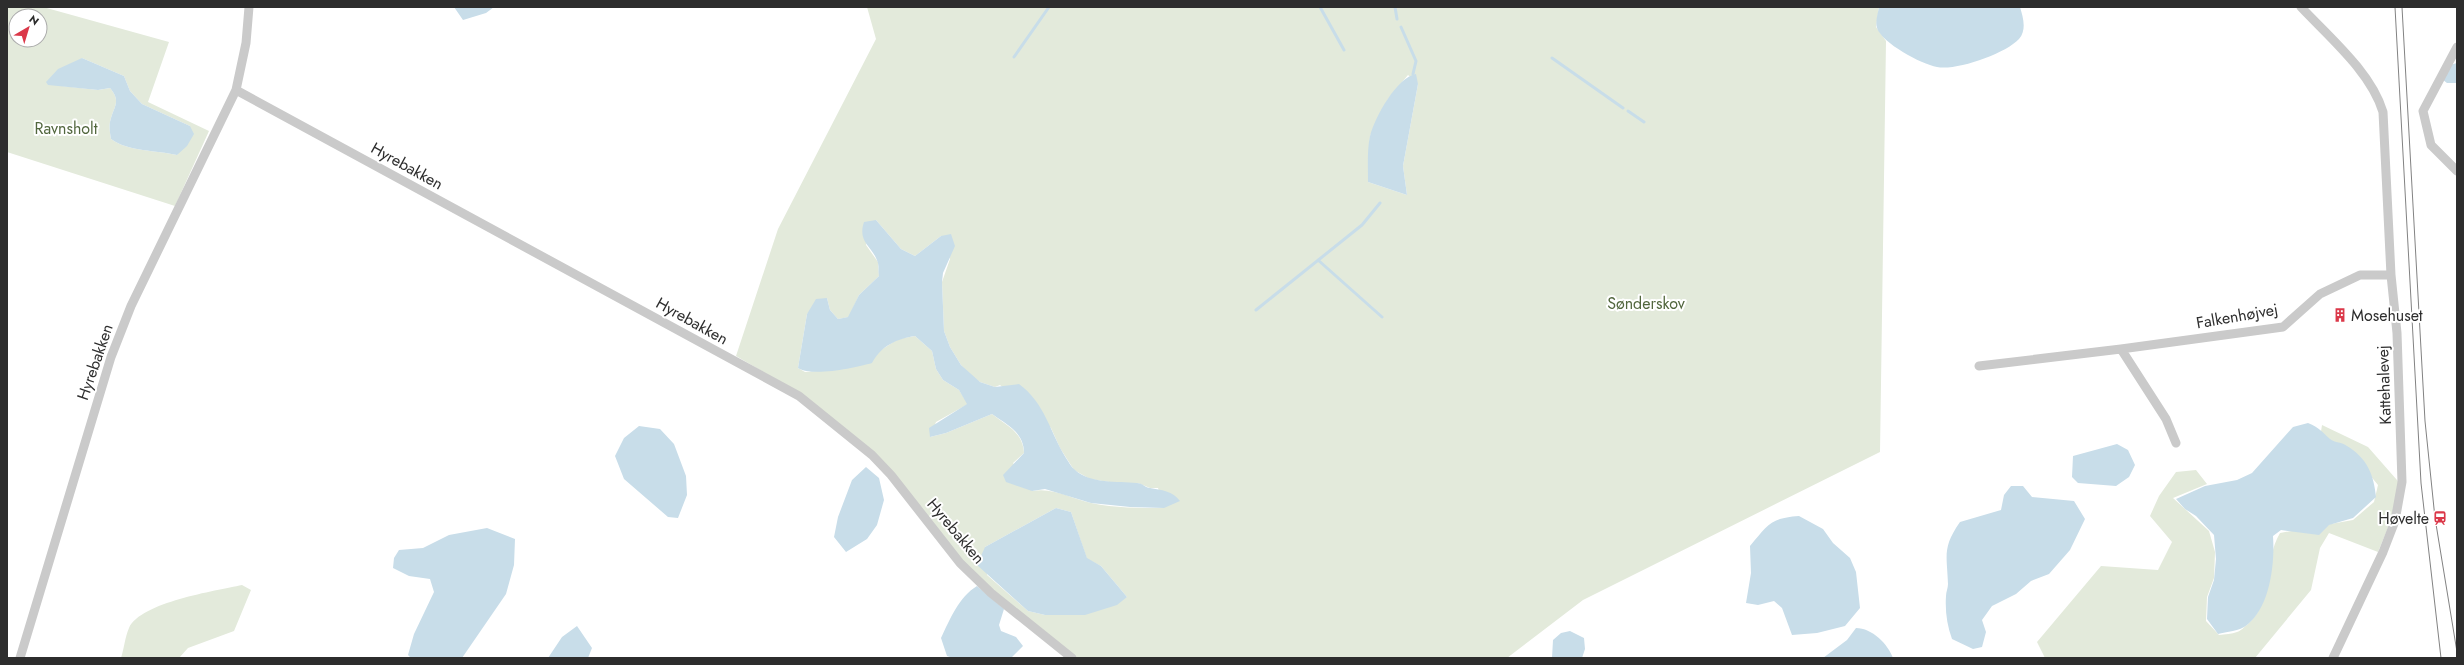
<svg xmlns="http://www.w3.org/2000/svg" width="2464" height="665" font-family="Jost,sans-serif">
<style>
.green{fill:#e3eadb;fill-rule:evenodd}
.water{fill:#c8dde9}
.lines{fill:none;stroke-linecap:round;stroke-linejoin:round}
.stream{stroke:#c8dde9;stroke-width:3}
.street{stroke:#cacaca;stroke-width:9}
.tram{stroke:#828282;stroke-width:1}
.labels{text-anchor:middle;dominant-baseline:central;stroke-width:4;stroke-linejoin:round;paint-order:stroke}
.park-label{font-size:16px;fill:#51663d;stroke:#fff}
.street-label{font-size:16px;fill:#2d2d2d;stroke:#fff}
.poi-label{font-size:16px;fill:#2d2d2d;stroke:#fff;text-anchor:start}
</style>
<rect width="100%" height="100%" fill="#fff"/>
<path class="green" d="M7,7H43L169,42L148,102L209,131L175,206L7,152ZM16,16H40V40H16ZM82,58L124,76L130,91L142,104L190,126L177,155C156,150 129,152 111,139C110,133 109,127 110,122C113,107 122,102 110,88L98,90L62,86Z
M867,7H1879L1876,27L1886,41L1880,452L1583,600L1507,658H1075L984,582L954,552L901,485L801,394L736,356L778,229L876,39ZM1408,75L1418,84L1403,166L1407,195L1368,182L1370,136L1388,99ZM876,220L901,249L915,256L941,236L950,259L942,282L944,331L950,347L961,365L971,376L980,382L995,387L1000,385L1051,428L1060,448L1074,470L1090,479L1122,484L1138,483L1150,488H1158L1164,508C1140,508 1115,508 1091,503C1070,498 1053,487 1032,491L1013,463L1024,453C1023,432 1007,426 992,414L946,433L930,437L936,422L968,404L959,390L943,380L936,369L932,351L915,336L898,339L878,352L829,370L805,372L798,368L807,314L827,298L830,310L838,319L849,317L859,295L879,276L878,262L866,245ZM1056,508L1071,512L1087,559L1101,566L1127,597L1045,615L1028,611L987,575L985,547Z
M2322,425L2368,447L2404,488L2378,552L2329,533L2320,548L2311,590L2255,658H2045L2037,642L2101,566L2158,570L2172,542L2150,516L2159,496L2176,472L2196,470L2207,484L2173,498L2209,531L2215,552L2214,578L2207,597L2206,621L2219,635C2225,634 2232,634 2237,632C2241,631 2244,627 2247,625C2275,601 2263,561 2280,533L2353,520L2374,502L2378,485L2346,446L2320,438Z
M242,585L251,590L234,631L188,648L179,658H121C124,649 125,637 129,628C141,602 215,591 242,585Z"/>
<path class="water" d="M454,7H494L486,13L463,20Z
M1879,7H2020C2023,17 2027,30 2019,39C2005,54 1956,71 1937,67C1921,64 1882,43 1877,28C1875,22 1878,13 1879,7Z
M82,58L124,76L130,91L142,104L190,126L194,134L187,146L177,155C156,150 129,152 111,139C110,133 109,127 110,122C113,107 122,102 110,88L98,90L48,85L46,82L58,69Z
M2457,63V83H2447L2443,80L2450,65Z
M1416,74L1418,84L1403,166L1407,195L1368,182C1368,167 1367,150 1370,136C1375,117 1397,77 1416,74Z
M876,220L901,249L915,256L941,236L951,234L955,246L943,273L942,282L944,331L950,347L961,365L980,382L995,387L1019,384C1045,403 1050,432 1066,458C1069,462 1071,467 1075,470C1091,484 1117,481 1137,483C1142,483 1146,488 1150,488C1161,490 1173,491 1180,501L1164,508L1130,507L1091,503L1045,489L1032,491L1006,482L1003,475L1024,453C1024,432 1007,425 992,414L946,433L930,437L929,428L967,404L959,390L943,380L936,369L932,351L915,336C897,339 882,345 872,363C855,368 812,377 798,368L807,314L816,299L827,298L830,310L838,319L848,317L859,295L879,276C878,272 879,267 878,263C873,246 857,243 864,222Z
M2308,423C2320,428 2321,431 2330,439C2335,443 2342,442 2347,446C2367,458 2374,475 2376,497L2353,518L2329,525L2319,535L2281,530L2273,536C2275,564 2270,607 2247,625C2240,631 2226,632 2218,634L2207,619L2208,597L2214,580L2216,559L2214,535L2196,516L2185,509L2176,499L2205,486L2237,480L2252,473L2293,427Z
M639,426L660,429L674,444L686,476L687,495L678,518L668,517L624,479L615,456L624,438Z
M2117,444L2128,450L2135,465L2129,477L2116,486L2078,483L2072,477L2073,456Z
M866,467L879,478L884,500L877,525L867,539L846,552L834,537L838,517L852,480Z
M2011,486H2023L2032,497L2074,501L2085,519L2070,550L2049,574L2031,581L2016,594L1992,606L1982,620L1986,632L1982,647L1973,649L1952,639C1947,625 1945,611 1946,596C1946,592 1948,588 1948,584C1947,555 1942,548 1960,522L2001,510L2004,495Z
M1056,508L1071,512L1087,558L1101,566L1127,597L1117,605L1085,615H1045L1028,611L977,565L985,547Z
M1799,516L1823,529L1833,543L1850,558L1856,572L1860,608L1845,626L1817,633L1792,635L1782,608L1774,601L1758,605L1746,603L1751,573L1750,546C1768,525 1770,518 1799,516Z
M487,528L515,539L514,565L506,594L462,658H411L408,655L414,634L434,592L430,579L409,576L393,568L394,558L399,550L423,548L449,535Z
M977,586L1004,609L999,625L1001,631L1016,637L1023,646L1011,658H953L947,656L941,638C950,619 959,597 977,586Z
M577,626L592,648L588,658H548L562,637Z
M1856,628C1872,628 1888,644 1893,658H1823L1847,640Z
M1570,631L1584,638L1585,649L1582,658H1552L1553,640L1561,633Z"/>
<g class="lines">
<path class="stream" d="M1320,7L1344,50
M1395,7L1397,19
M1401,27L1416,61L1413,74
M1014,57L1049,7
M1552,58L1623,108
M1628,111L1644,122
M1318,260L1382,317
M1256,310L1362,225L1380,203"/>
<path class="street" d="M2301,7C2329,37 2371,72 2383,112L2391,275L2397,333L2402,482L2395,521L2383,552L2333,658
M2457,47L2423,111L2431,145L2457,171
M236,90L799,396L872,455L891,475L960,563L991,593L1072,658
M2121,349L2166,419L2176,443
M1979,366L2121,349L2283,327L2320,294L2360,275H2391
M20,658L111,357L131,306L236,90L246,43L249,7"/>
<path class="tram" d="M2395,7L2421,483L2441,658
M2402,7L2425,421L2435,518L2457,652"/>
</g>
<defs>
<symbol id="building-bare" viewBox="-9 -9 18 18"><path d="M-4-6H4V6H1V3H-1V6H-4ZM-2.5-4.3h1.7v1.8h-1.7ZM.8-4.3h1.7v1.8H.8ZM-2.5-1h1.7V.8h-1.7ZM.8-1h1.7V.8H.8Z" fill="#db3849" stroke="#fff" stroke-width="2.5" paint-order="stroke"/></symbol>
<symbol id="station-bare" viewBox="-9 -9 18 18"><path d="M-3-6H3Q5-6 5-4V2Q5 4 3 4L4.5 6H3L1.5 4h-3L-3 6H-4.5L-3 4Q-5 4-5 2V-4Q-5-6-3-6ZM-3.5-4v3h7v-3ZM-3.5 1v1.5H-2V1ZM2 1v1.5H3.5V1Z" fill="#db3849" stroke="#fff" stroke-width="2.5" paint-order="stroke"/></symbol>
</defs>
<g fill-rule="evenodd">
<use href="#building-bare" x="2330" y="305" width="20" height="20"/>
<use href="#station-bare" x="2430" y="508" width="20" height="20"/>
</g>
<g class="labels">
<g class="park-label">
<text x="66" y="128">Ravnsholt</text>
<text x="1646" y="303">Sønderskov</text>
</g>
<g class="street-label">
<text transform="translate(407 166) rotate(29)">Hyrebakken</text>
<text transform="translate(2237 316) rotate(-10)">Falkenhøjvej</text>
<text transform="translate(692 321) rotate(29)">Hyrebakken</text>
<text transform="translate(95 362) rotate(-71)">Hyrebakken</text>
<text transform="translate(2384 385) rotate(-92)">Kattehalevej</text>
<text transform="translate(956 531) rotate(50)">Hyrebakken</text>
</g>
<g class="poi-label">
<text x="2351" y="315">Mosehuset</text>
<text x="2429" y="518" text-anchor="end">Høvelte</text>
</g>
</g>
<rect width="2464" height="665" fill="none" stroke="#2d2d2d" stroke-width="16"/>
<g transform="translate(28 28) rotate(38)"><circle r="19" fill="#ffffff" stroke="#ababab"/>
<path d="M0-3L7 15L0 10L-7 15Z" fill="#db3849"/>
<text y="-6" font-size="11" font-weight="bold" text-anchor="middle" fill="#2d2d2d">N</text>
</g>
</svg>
